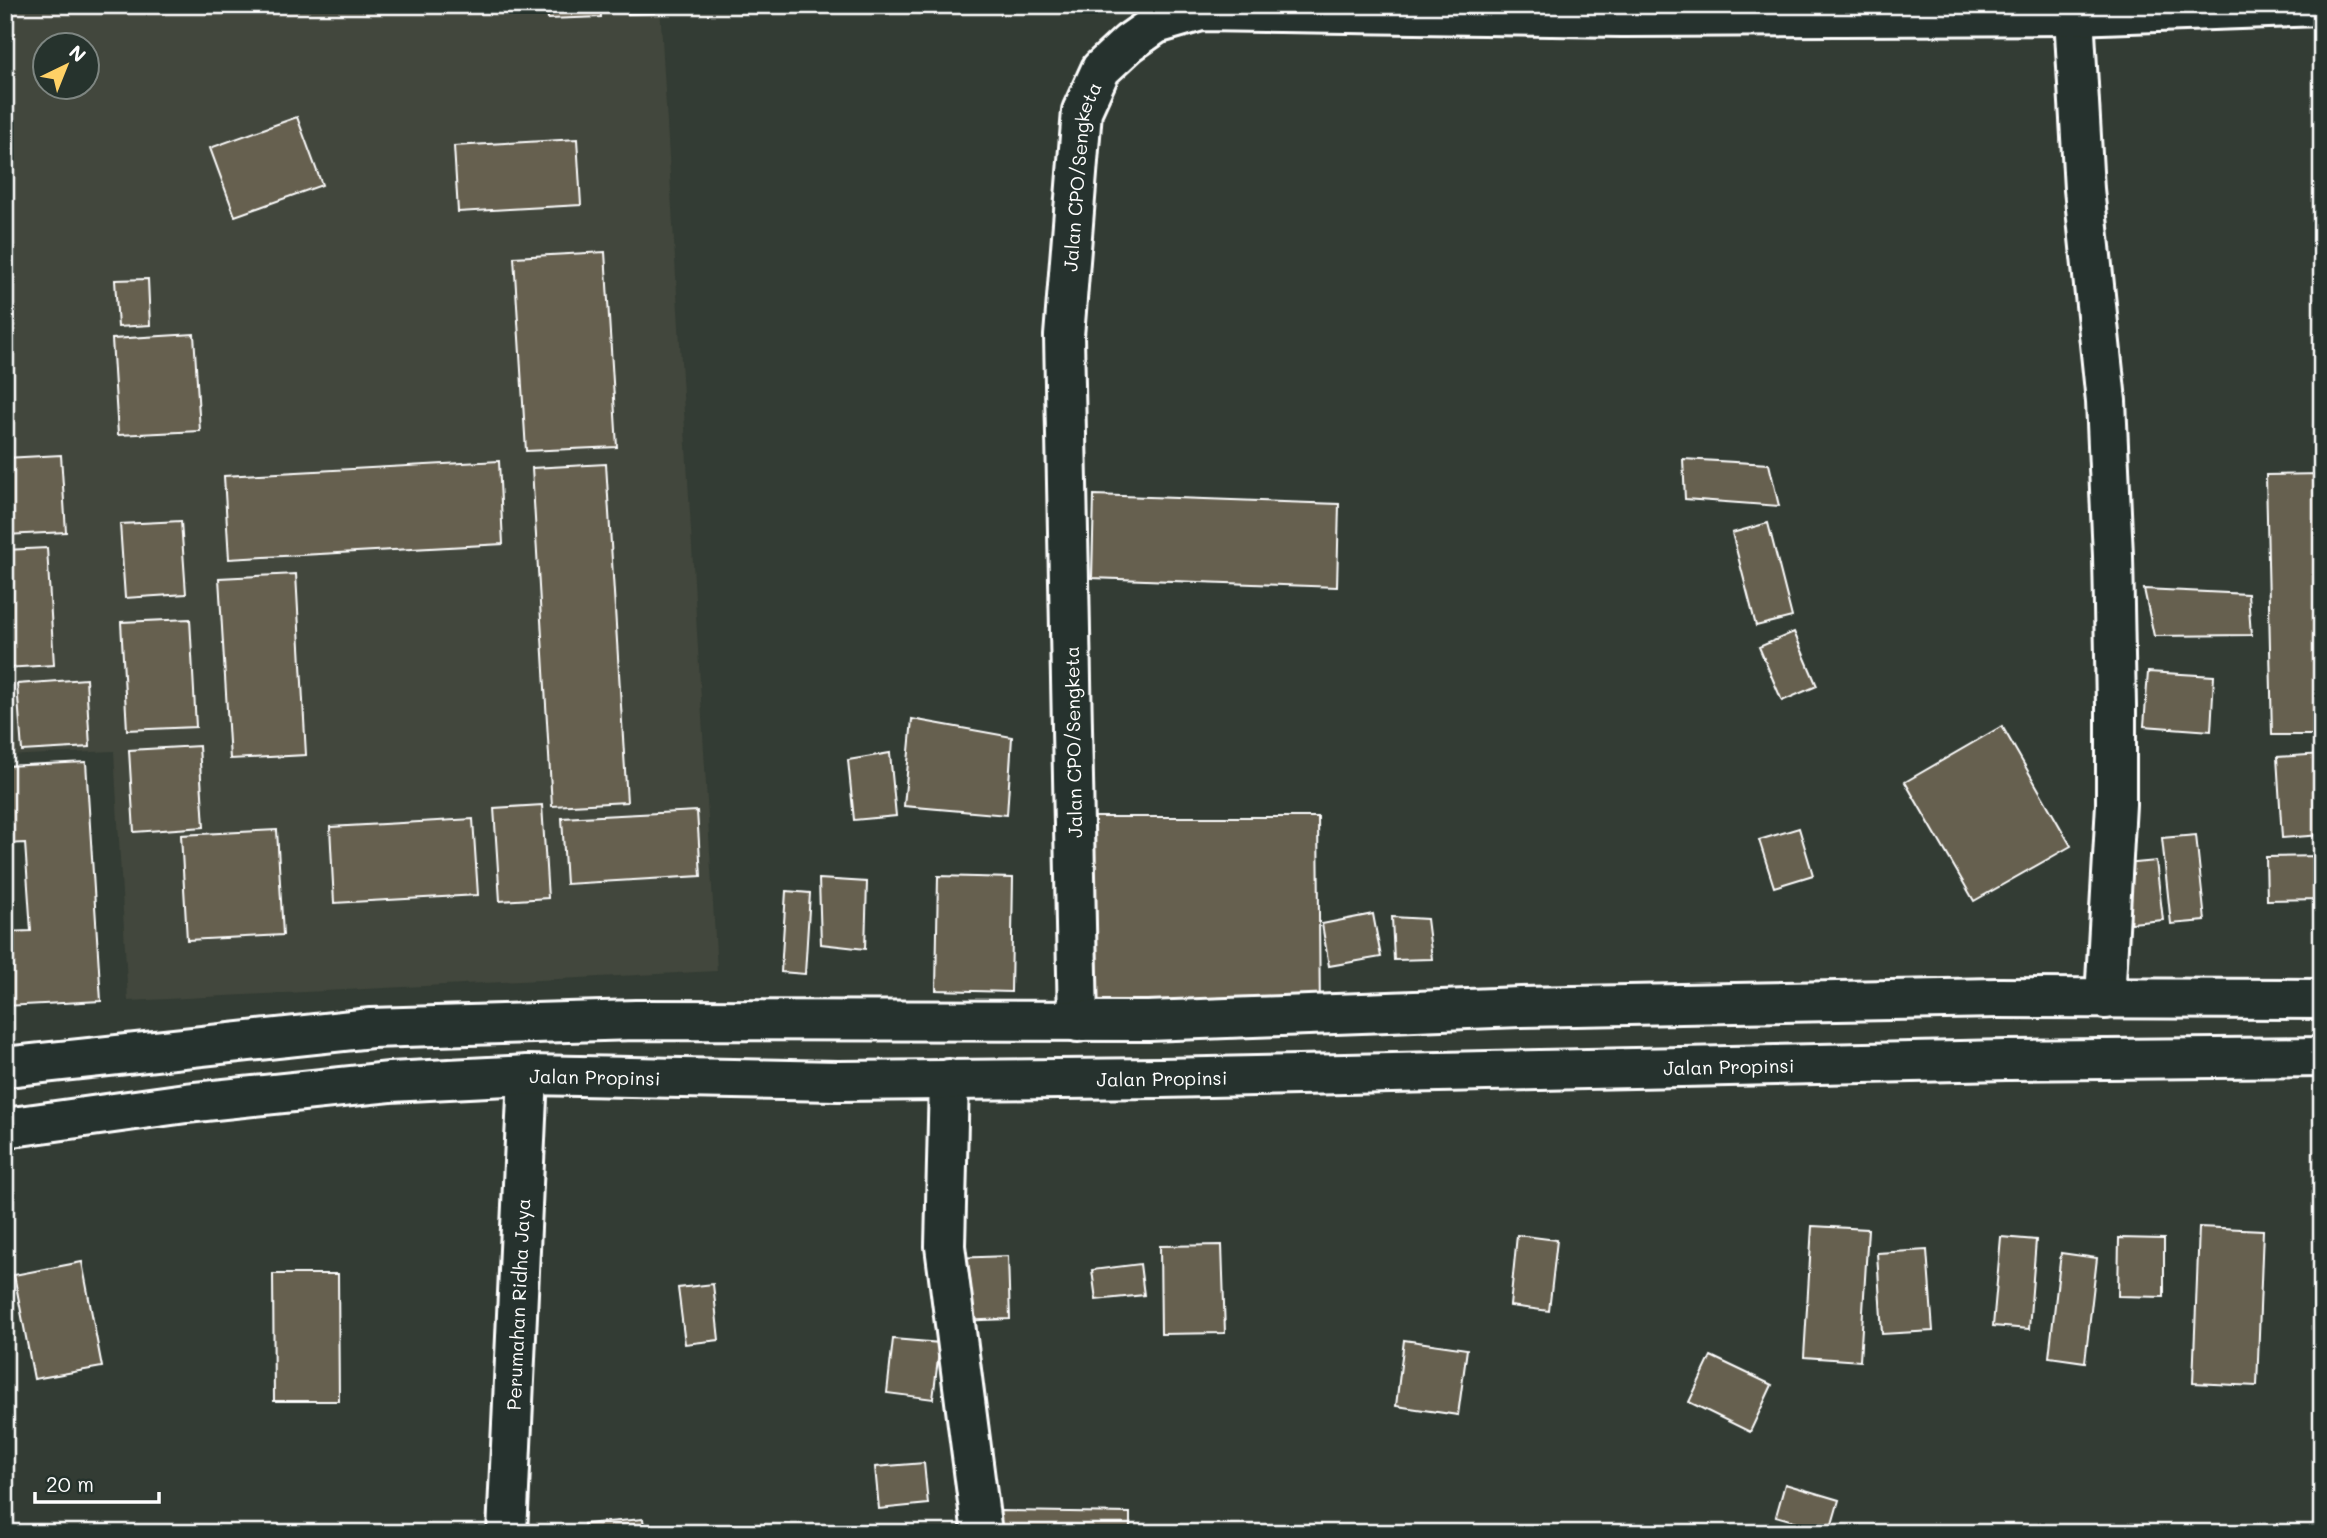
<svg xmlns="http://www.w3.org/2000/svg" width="2327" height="1538" font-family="Mali,sans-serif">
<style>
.built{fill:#42473c;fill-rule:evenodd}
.building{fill:#66604f;stroke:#fff;stroke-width:2}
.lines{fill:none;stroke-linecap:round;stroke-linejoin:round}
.street-casing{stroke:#fff;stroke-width:44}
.highway-casing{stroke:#fff;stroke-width:44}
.street{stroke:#26332d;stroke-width:38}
.highway{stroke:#26332d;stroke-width:38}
.labels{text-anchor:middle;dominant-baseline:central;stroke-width:5;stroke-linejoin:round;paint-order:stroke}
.street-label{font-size:19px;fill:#fff;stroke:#26332d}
</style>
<rect width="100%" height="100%" fill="#333c34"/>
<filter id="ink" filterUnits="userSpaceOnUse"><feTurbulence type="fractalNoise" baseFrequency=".0143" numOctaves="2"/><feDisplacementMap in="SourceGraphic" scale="14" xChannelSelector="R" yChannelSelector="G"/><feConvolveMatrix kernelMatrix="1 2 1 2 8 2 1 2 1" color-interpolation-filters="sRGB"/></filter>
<g filter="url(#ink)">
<path class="built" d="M5,5H660L717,971L128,1001L114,751L5,756ZM46,46H88V88H46Z"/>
<path class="building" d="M547,5H600L601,17L548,19Z
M627,5H654L655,13L628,14Z
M297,117L322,185L235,216L210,148Z
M577,139L581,205L458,212L454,146Z
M605,252L617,447L526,451L514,257Z
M148,279L150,325L118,327L115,280Z
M194,334L200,431L118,435L112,339Z
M61,455L66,532L5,535V458Z
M1683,459L1769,464L1779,506L1685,499Z
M499,461L503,544L229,559L224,476Z
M606,464L627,802L552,806L532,468Z
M2322,474V735H2272L2266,475Z
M1094,495L1339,504L1337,587L1092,578Z
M181,521L186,594L125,598L120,524Z
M1768,523L1792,617L1756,626L1732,533Z
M47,548L54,665L5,668V550Z
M296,574L306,755L230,759L219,578Z
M2144,589L2248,594L2251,635L2154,636Z
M190,619L196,727L127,730L121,622Z
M1794,632L1817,686L1782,701L1759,647Z
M2148,672L2214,676L2211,731L2144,726Z
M86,679L90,747L22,751L17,684Z
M912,719L1012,737L1007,815L904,806Z
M2002,726L2071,846L1974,901L1905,782Z
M199,746L204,827L134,832L129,750Z
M890,753L896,816L854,820L848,760Z
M2322,754V835L2282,838L2277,757Z
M86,762L101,1001L5,1006V932L31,931L25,843L5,844V766Z
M542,805L548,898L500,901L494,808Z
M697,811L701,876L566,884L562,818Z
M1074,817H1318L1320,1014L1078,1022Z
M473,819L478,895L334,903L330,827Z
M1799,828L1813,875L1774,887L1759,840Z
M277,830L283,935L187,940L181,835Z
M2196,835L2205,921L2171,924L2162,838Z
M2322,856V899L2267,900L2266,857Z
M2156,861L2163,920L2121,924L2115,865Z
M938,876L1013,878L1011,992L936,990Z
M819,879L867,882L865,949L821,944Z
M786,891L810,893L805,974L781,972Z
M1373,914L1381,957L1329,966L1322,924Z
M1392,917L1427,919L1432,959L1394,960Z
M1812,1226L1868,1229L1860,1361L1804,1357Z
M2199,1227L2263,1230L2257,1386L2193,1383Z
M1517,1235L1557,1240L1549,1311L1510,1306Z
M2001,1237L2036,1240L2029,1329L1993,1326Z
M2119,1238L2164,1239V1297L2118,1296Z
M2318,1240H2322V1313H2318Z
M1222,1245L1225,1333L1161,1334L1160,1246Z
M1927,1250L1933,1331L1882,1334L1877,1253Z
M2061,1253L2097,1258L2085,1362L2049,1357Z
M1008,1256L1010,1319L956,1321L953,1258Z
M82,1262L102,1367L34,1379L14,1275Z
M1140,1264L1144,1295L1096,1300L1092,1270Z
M273,1274H338L339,1401H274Z
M713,1284L719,1340L685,1344L678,1288Z
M893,1339L940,1343L933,1399L887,1393Z
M1404,1340L1467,1349L1458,1415L1396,1406Z
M1711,1356L1772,1385L1750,1432L1689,1402Z
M924,1463L928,1504L879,1509L875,1467Z
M1785,1484L1839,1500L1830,1531L1776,1516Z
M1000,1511L1130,1513V1533H1000Z
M643,1519L645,1533H585L584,1524Z"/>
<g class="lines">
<defs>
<g id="street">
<path d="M2074,15L2084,189L2106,401L2113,556L2116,706V804L2105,999"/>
<path id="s1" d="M1078,1022L1064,336L1082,111L1101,69L1129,43L1156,24L1201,11L1622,17L2074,15L2322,6"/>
<path d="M949,1079L945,1246L982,1533"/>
<path id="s2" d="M507,1533L528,1075"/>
</g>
<g id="highway">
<path d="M5,1067L371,1028L636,1020L1148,1021L1521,1007L1998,998L2322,999"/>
<path id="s3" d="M5,1128L186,1103L390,1082L528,1075L838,1081L1161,1078L2007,1060L2322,1057"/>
</g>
</defs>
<use href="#street" class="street-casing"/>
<use href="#highway" class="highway-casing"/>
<use href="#street" class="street"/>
<use href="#highway" class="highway"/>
</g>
</g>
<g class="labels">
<g class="street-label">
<text stroke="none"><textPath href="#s1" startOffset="847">Jalan CPO/Sengketa</textPath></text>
<text transform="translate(1073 742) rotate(-91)">Jalan CPO/Sengketa</text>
<text stroke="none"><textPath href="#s3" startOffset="1727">Jalan Propinsi</textPath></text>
<text stroke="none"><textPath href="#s3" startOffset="593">Jalan Propinsi</textPath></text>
<text stroke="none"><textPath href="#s3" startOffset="1160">Jalan Propinsi</textPath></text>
<text stroke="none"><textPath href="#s2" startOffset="229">Perumahan Ridha Jaya</textPath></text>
</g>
</g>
<rect width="2327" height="1538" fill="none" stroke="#26332d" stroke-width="28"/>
<rect x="14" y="14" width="2299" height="1510" fill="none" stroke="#fff" stroke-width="2.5" filter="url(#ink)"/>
<g transform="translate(66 66) rotate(43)"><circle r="33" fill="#26332d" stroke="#7d8581" stroke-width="2"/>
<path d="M0-5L12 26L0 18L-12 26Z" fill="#ffd166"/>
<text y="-10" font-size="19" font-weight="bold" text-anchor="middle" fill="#ffffff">N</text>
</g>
<path d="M35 1492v10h124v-10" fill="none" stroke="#ffffff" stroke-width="3.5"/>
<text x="46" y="1492" font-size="21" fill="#ffffff" stroke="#26332d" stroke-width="5" paint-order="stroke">20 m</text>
</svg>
